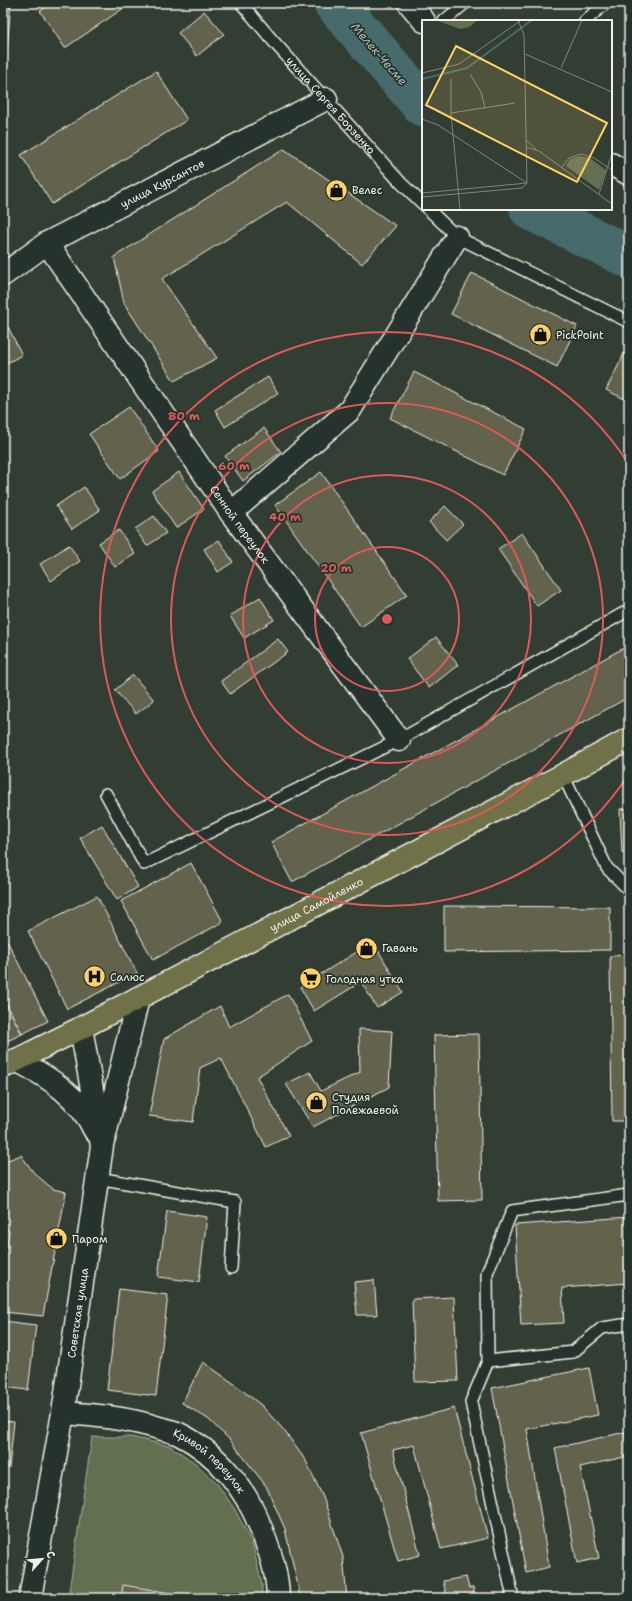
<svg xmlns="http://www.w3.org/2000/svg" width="632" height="1601" font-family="'Shantell Sans',sans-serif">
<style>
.green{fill:#626f50;stroke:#abb09c}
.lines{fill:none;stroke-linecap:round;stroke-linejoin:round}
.river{stroke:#476b6c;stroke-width:43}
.building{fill:#64634e;stroke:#f4f1e8}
.lane-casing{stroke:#f4f1e8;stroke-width:14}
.street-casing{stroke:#f4f1e8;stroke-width:25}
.secondary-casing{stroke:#f4f1e8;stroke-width:25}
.primary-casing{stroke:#f4f1e8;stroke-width:25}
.lane{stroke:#26332d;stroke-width:11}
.street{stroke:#26332d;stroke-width:22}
.secondary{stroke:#26332d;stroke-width:22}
.primary{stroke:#6f704a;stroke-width:22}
.ring{fill:none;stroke:#de5a58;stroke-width:2}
.labels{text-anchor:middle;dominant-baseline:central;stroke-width:3.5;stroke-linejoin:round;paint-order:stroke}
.street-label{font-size:11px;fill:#f4f1e8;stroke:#26332d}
.poi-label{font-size:11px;fill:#f4f1e8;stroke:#26332d;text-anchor:start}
.water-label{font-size:12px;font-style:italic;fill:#afbbb6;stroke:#26332d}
.inset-river{fill:none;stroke:#476b6c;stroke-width:2}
.inset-road{fill:none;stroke:#80857c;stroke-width:1}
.view{fill:#ffd166;fill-opacity:0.15;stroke:#ffd166;stroke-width:2}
.inset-edge{fill:none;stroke:#f4f1e8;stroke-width:2}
.centre{fill:#de5a58;stroke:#26332d;stroke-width:2}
.ring-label{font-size:12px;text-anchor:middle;font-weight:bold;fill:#de5a58;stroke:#26332d;stroke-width:3.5;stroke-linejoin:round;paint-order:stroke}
</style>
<rect width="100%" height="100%" fill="#323d34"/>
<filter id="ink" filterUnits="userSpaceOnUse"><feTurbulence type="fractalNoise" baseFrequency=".025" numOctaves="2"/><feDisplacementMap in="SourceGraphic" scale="8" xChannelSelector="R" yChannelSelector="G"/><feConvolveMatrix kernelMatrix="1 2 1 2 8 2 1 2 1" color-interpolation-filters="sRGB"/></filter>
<g filter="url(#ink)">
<path class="green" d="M92,1437H131L170,1446L194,1462L216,1482L234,1508L252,1542L262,1585V1598H68Z"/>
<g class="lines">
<path class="river" d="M335,3L423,105
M531,209L629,257"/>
</g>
<path class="building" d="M3,3H11L3,98Z
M52,3H127L128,5L65,48L40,11Z
M204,11L224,34L197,56L178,33Z
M156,71L187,120L52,204L21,155Z
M284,149L396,226L362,264L287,202L162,279L217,358L174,381L124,303L114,257Z
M472,273L577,326L557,367L451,314Z
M8,327L22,355L3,365V329Z
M627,348L629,349V401L606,390Z
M414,372L526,429L503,475L390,418Z
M268,377L278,393L225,427L215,410Z
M129,407L159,451L120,479L89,434Z
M264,428L281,452L243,481L225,456Z
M179,472L204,509L176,528L152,491Z
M321,472L407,595L361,627L275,505Z
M84,487L100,510L72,529L56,506Z
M445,506L463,524L446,540L429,522Z
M154,516L166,533L147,546L135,529Z
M119,530L135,554L115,567L99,543Z
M522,533L561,590L537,606L498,549Z
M219,540L233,562L218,572L204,549Z
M69,545L80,561L51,581L40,564Z
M260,597L274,620L244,638L230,616Z
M436,637L458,665L429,688L407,659Z
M278,639L288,652L230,694L221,681Z
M629,645V697L292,882L271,842Z
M133,675L154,700L136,714L115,690Z
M620,809H629V853H622Z
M102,825L138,887L117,900L80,838Z
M191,863L223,922L153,960L121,901Z
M97,896L137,973L67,1009L28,931Z
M444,906L610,907V950L444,952Z
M3,935H4L48,1021L22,1034L3,997Z
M373,942L403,992L377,1008L361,982L314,1011L300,987Z
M629,955V1121H612L610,956Z
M288,994L312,1041L257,1077L289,1136L266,1147L221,1058L200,1068L193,1122L149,1116L164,1039L220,1006L229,1027Z
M3,997L22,1034L3,1043Z
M359,1029L392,1031L389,1087L313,1127L286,1084L310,1072L321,1091L360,1072Z
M479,1034L482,1200L438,1201L434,1035Z
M21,1155L34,1173L53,1189L66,1192L43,1316L3,1312V1270L9,1231L3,1227V1162Z
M167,1211L207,1217L199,1282L158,1277Z
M629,1217V1283L562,1288L564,1323L521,1325L515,1225Z
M374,1280L377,1315H357L354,1282Z
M119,1289L168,1295L156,1396L107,1390Z
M454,1297L458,1381L415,1382L412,1299Z
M3,1321L36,1325L28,1390L3,1387Z
M203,1362L233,1383L261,1405L283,1429L306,1461L323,1497L343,1557L347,1598H299V1591L285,1529L266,1486L230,1440L208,1419L182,1403Z
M589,1368L598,1415L527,1429L549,1567L526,1573L492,1388Z
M454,1408L488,1538L441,1549L414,1445L393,1450L420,1555L398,1561L361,1433Z
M3,1421L14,1422L9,1468L3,1467Z
M625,1432L629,1448V1456L580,1467L599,1558L577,1563L555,1448Z
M466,1577L469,1588L473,1587L475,1598H447L443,1581Z
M123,1585L200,1598H121Z"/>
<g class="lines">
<defs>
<g id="lane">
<path id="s1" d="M241,3L274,42L401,183L423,204"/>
<path d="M444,21L465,3"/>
<path d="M585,21L606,3"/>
<path d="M428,209L457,237L629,322"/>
<path d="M563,775L607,868L627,888H629"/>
<path d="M106,794L144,864L399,740L629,610"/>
<path d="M98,1178L235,1202L231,1268"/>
<path d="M488,1361L573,1352L602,1328L629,1324"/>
<path d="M513,1598L471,1402L488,1361L487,1273L512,1211L629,1195"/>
</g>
<g id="street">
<path id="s2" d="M47,243L231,513L399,740"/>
<path id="s3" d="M3,275L47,243L326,99"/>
<path d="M231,513L350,410L457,237"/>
<path id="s4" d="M63,1413C95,1415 127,1418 159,1428C165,1430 173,1431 179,1434C218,1453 247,1490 262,1531C270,1552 278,1575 278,1598"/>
</g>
<g id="secondary">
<path d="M409,3L424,21"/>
<path d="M611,164L629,174"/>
<path d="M16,1060C49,1077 79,1096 95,1131"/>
<path d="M104,1139L138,998"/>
<path id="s5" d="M30,1598L63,1413L102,1146L81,1028"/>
</g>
<g id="primary">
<path id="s6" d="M3,1067L81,1028L563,775L629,739"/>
</g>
</defs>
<use href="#lane" class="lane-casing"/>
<use href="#street" class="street-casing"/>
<use href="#secondary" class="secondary-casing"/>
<use href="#primary" class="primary-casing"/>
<use href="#lane" class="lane"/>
<use href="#street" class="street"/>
<use href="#secondary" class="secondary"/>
<use href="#primary" class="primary"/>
</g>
</g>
<g class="ring">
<circle cx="387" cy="619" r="72"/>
<circle cx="387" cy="619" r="144"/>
<circle cx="387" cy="619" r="216"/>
<path d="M628 775A287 287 0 1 1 628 463"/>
</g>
<defs>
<symbol id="shop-disc" viewBox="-11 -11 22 22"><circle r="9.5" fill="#ffd166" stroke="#26332d"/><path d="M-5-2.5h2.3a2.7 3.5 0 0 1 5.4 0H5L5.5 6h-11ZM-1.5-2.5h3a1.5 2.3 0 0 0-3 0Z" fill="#111"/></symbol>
<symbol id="hospital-disc" viewBox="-11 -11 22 22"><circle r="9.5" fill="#ffd166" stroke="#26332d"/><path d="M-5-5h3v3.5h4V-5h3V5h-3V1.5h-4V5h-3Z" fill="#111"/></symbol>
<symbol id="supermarket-disc" viewBox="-11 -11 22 22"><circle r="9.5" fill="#ffd166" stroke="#26332d"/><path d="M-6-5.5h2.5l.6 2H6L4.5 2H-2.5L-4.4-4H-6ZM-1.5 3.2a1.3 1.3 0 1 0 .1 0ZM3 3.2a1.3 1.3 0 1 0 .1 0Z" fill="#111"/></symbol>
</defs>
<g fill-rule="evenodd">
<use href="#shop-disc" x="324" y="178" width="25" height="25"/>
<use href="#shop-disc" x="528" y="322" width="25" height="25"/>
<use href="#shop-disc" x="354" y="936" width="25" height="25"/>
<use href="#hospital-disc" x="82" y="964" width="25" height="25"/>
<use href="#supermarket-disc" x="298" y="966" width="25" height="25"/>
<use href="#shop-disc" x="304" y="1090" width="25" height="25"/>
<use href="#shop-disc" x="44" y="1226" width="25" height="25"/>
</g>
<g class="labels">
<g class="street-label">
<text stroke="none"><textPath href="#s1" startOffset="136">улица Сергея Борзенко</textPath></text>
<text stroke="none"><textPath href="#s3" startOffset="184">улица Курсантов</textPath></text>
<text stroke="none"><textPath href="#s2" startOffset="341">Сенной переулок</textPath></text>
<text stroke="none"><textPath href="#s6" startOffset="353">улица Самойленко</textPath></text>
<text stroke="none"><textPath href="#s5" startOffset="289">Советская улица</textPath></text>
<text stroke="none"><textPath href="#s4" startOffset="159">Кривой переулок</textPath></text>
</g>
<g class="poi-label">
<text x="352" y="190">Велес</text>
<text x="556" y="335">PickPoint</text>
<text x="382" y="948">Гавань</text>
<text x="110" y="977">Салюс</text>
<text x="326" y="979">Голодная утка</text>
<text x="332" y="1097">Студия<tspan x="332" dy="13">Полежаевой</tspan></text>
<text x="72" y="1239">Паром</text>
</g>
<g class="water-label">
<text transform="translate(379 54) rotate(49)">Мелек-Чесме</text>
</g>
</g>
<g transform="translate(422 20)">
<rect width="190" height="190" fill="#323d34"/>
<path d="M14,0H56L47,7L38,9ZM157,136L168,138L184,150L177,170L144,146L148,139Z" fill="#626f50"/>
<path class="inset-river" d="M0,59L45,48L110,0"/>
<path class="inset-road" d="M96,0L102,15L105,163M103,34L190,72M139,48L160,0M0,53L37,44L98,1M48,54L59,72L63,88M29,59V93L38,190M29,93L93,83M0,99L16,105L105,163M104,120L114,129M104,127L117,131L190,184M140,147L147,138L159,134L172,138L190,150M0,173L105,163M177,174L190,133M0,177L100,168L105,163"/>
<path class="view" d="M34,26L185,103L155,162L4,85Z"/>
<rect width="190" height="190" class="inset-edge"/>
</g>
<circle cx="387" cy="619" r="6" class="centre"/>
<g class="ring-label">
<text x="184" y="420">80 m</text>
<text x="234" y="470">60 m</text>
<text x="285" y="521">40 m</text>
<text x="336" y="572">20 m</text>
</g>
<rect width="632" height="1601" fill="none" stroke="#26332d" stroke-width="16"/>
<rect x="8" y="8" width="616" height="1585" fill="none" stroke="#f4f1e8" stroke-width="1.5" filter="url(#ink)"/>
<g transform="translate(42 1559) rotate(63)" stroke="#26332d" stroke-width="3" paint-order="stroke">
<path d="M0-3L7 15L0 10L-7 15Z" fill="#f4f1e8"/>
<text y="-6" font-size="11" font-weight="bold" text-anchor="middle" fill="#f4f1e8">С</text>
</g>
</svg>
